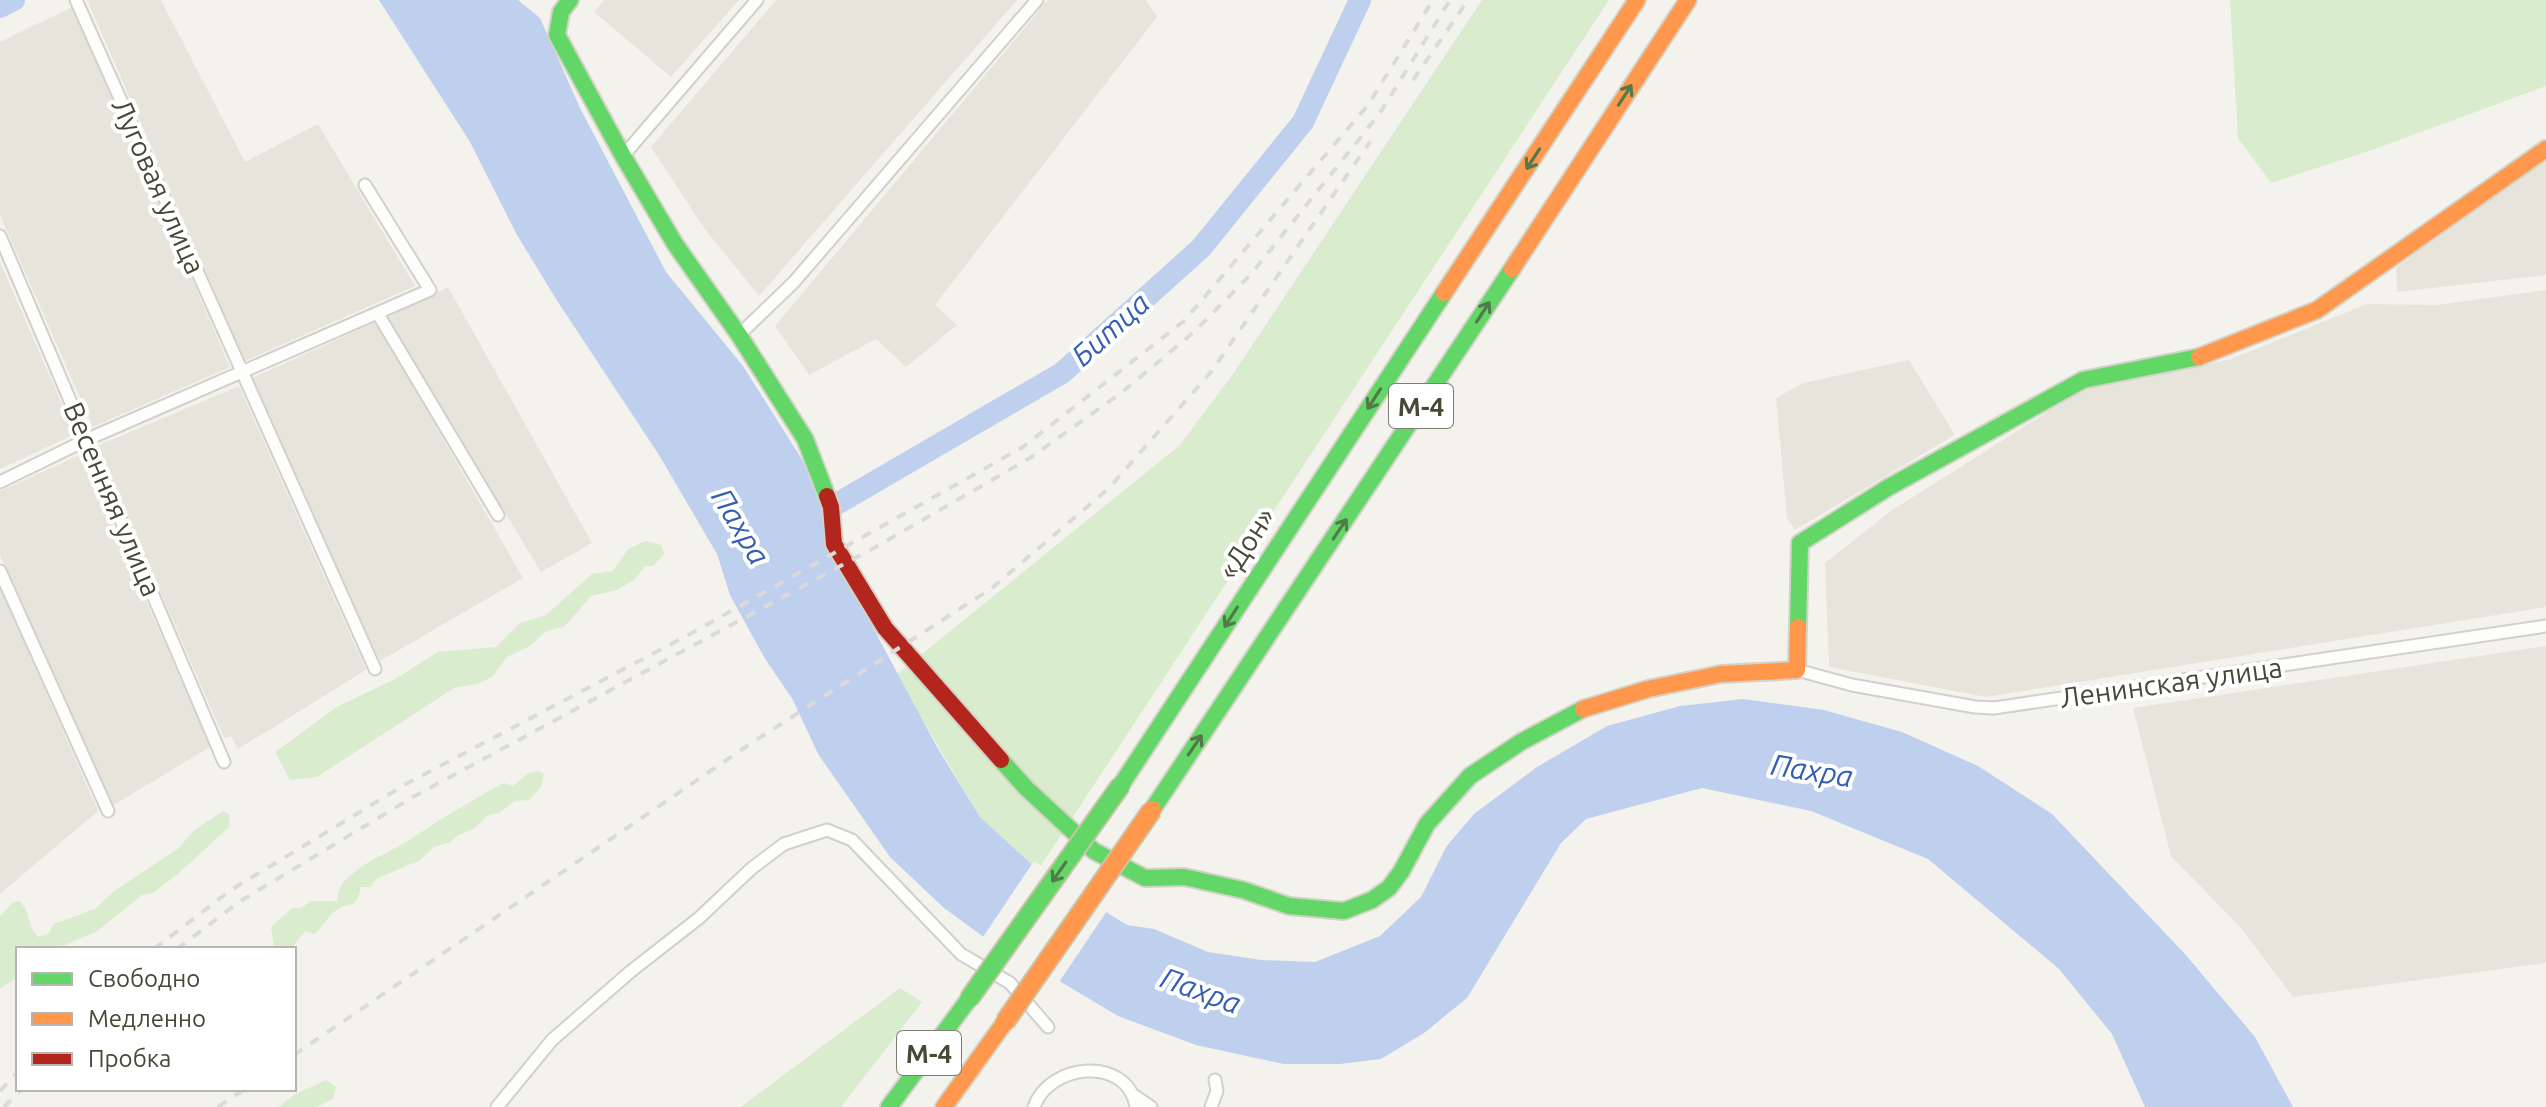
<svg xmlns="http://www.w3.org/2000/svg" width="2546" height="1107" font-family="Ubuntu,sans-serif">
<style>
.residential{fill:#e7e5db}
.green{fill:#d9ecce}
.water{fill:#bfd0ee}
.pier{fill:#f3f2ed}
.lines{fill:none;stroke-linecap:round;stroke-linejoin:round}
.river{stroke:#bfd0ee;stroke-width:22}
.street-casing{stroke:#d1d0ca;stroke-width:15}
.fast-casing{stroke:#d3d2c6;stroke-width:20}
.slow-casing{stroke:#d3d2c6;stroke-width:20}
.jam-casing{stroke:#d3d2c6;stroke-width:20}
.street{stroke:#fdfdfc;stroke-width:11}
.fast{stroke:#63d668;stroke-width:16}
.slow{stroke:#ff974d;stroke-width:16}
.jam{stroke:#b3261e;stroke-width:16}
.rail{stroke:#dadad9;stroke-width:4;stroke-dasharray:10 10;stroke-linecap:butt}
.fast-bridge-casing{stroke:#cac5a9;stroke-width:22;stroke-linecap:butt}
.slow-bridge-casing{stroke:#cac5a9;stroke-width:22;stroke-linecap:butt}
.fast-bridge{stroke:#63d668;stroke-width:18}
.slow-bridge{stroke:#ff974d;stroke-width:18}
.oneway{stroke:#527949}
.labels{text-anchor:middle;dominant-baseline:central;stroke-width:8;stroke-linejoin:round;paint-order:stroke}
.shield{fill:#fff;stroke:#807e74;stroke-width:2}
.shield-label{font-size:26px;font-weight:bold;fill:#494738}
.street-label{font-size:28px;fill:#494738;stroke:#fff}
.water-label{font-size:30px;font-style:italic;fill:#335eb3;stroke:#fff}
</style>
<rect width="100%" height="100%" fill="#f3f2ed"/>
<path class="residential" d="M87,0H161L245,162L318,124L415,286L245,361Z
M604,0H739L671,77L594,12Z
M776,0H1017L759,296L704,228L651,147Z
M1048,0H1146L1157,17L935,305L957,325L906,367L876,339L809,375L775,326Z
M74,6L230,367L93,427L0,215V42Z
M2546,155V275L2397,292L2396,268Z
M0,262L75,434L0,469Z
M448,287L592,543L541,572L387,318Z
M2546,290V607L1986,697L1829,667L1825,563L1891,511L2080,391L2231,359L2367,304L2437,305Z
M376,322L523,578L380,661L250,379Z
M1909,360L1955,435L1795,530L1787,518L1776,398L1803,383Z
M239,386L366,670L238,749L231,736L224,738L97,446Z
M82,454L210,747L112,806L0,555V491Z
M0,587L98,811L0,894Z
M2546,646V963L2293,997L2241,928L2171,856L2133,708Z"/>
<path class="green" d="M1482,0H1609L1038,870L980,817L896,675L1180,445L1231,377Z
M2230,0H2546V86L2372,150L2271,183L2238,138Z
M646,541L661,545L664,554L653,566H645L634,580L617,590L591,596L565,626L545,632L530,646L507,657L492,677L477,684L454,688L317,777L290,780L275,752L337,707L397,678L438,652L496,647L520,623L546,615L592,574L613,571L628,549Z
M538,771L544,774L541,787L529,800L515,801L499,813L488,815L474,829L458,835L450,842L434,847L420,860L376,879L370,887H361C355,911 354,900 338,909C329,914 323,926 315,934L305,931L291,949H274L271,927L292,908H301L311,901H337C338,894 339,888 343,883C363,860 393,852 417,835C445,816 474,799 504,783L513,786L527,774Z
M223,811L230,815L229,827L179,873L153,893L142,895L96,932L55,949H18V978L0,988V917L12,903L19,901C31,910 27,928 39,937L48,934L54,924L95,909L113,892L179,848L193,831Z
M900,988L922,1002L841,1107H741Z
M326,1080L336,1087L333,1099L317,1107H279L292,1096Z"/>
<path class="water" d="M379,0H518L540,18L580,108L666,272L743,366L803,461L818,500L835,557L937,747L980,817L1038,870L1127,925L1154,929L1208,952L1261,960L1315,962L1380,936L1421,897L1446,847L1474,814L1537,767L1607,726L1680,706L1743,699L1824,710L1902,732L1978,766L2052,814L2185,954L2255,1037L2293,1107H2145L2112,1034L2059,969L1928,859L1811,811L1702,788L1586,819L1561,843L1467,998L1424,1033L1381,1059L1340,1064H1284L1196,1045L1118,1016L1046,973L1019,963L944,908L890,857L818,754L793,700L764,657L730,595L717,554L659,455L556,299L517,235L470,142Z"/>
<path class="pier" d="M1034,861L1109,908L1057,985L1017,967L981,940Z"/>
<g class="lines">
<path class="river" d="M0,7L14,0
M800,531L816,516L1062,373L1201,248L1303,122L1360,0"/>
<defs>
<path id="street" d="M76,0L375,669
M623,156L757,0
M0,236L224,762
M378,314L498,515
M739,335L794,282L1037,0
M0,482L88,439L430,290L365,185
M0,571L108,811
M1797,670L1852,685L1975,707L1994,708L2546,626
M1135,1096L1151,1107
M497,1107L552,1040L630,972L699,918L752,868L784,844L827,830L852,840L961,954L1010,983L1048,1027
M1034,1107C1049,1063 1128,1055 1136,1107
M1211,1107L1217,1091L1215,1080"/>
<path id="fast" d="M570,0L561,12L557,35L623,156L675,244L739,335L805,439L827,496
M1798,627L1800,543L1889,487L2083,380L2199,357
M1001,760L1026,788L1094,851L1145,878L1184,877L1243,890L1289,906L1344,911L1372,900L1389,888L1401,872L1427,824L1470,776L1521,742L1583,709
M1121,785L1444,293
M1152,810L1512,269
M889,1107L969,999"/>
<path id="slow" d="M1512,269L1688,0
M1444,293L1637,0
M2199,357L2317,310L2546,149
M1583,709L1648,689L1721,674L1797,670L1798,627
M944,1107L1005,1022"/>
<path id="jam" d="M827,496L831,507L834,544L885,628L1001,760"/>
</defs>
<use href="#street" class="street-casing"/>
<use href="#fast" class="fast-casing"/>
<use href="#slow" class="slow-casing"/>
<use href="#jam" class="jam-casing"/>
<use href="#street" class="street"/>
<use href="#fast" class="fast"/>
<use href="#slow" class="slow"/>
<use href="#jam" class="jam"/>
<path class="rail" d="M1413,80L1468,0
M154,949L231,890L406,784L690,634L1023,447L1184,321L1368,105L1433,0
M177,949L239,902L413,797L881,544L1030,458L1121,393L1194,332L1252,273L1380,113L1450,0
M294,1055L750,744L992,588L1109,488L1211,372L1370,142
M0,1091L18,1072
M4,1107L22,1089
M218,1107L245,1089"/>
<defs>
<path id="fast-bridge" d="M969,999L1121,785"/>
<path id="slow-bridge" d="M1005,1022L1152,810"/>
</defs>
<use href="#fast-bridge" class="fast-bridge-casing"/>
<use href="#slow-bridge" class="slow-bridge-casing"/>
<use href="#fast-bridge" class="fast-bridge"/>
<use href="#slow-bridge" class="slow-bridge"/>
</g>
<defs><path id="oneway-shaft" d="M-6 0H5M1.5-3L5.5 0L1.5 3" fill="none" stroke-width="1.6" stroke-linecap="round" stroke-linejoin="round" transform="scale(2)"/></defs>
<g class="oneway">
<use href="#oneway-shaft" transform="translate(1625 95) rotate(-57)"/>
<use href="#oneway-shaft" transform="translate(1533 159) rotate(123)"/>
<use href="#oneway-shaft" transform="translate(1483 312) rotate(-57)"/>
<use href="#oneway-shaft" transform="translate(1374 399) rotate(123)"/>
<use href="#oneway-shaft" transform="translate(1340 529) rotate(-56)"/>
<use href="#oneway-shaft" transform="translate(1231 617) rotate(123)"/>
<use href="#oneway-shaft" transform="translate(1195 745) rotate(-56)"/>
<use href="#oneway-shaft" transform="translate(1059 872) rotate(125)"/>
</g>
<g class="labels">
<g class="shield">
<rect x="1389" y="384" width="64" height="44" rx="6"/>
<rect x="897" y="1031" width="64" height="44" rx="6"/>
</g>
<g class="shield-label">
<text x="1421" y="406">М-4</text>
<text x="929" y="1053">М-4</text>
</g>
<g class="street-label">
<text transform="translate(159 186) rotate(66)">Луговая улица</text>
<text transform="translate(113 499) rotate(67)">Весенняя улица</text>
<text transform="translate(1246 543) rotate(-57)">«Дон»</text>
<text transform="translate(2171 682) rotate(-8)">Ленинская улица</text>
</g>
<g class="water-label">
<text transform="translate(1110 329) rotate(-42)">Битца</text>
<text transform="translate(741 526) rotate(59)">Пахра</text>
<text transform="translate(1812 770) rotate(9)">Пахра</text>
<text transform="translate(1201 990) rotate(20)">Пахра</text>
</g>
</g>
<rect x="16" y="947" width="280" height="144" fill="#ffffff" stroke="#b6b5af" stroke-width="2"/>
<rect x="32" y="973" width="40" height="12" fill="#63d668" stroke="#b6b5af" stroke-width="2"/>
<text x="88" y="987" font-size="24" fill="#494738">Свободно</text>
<rect x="32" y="1013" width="40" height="12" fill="#ff974d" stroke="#b6b5af" stroke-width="2"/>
<text x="88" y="1027" font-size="24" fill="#494738">Медленно</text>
<rect x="32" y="1053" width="40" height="12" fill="#b3261e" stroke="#b6b5af" stroke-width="2"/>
<text x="88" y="1067" font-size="24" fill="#494738">Пробка</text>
</svg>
